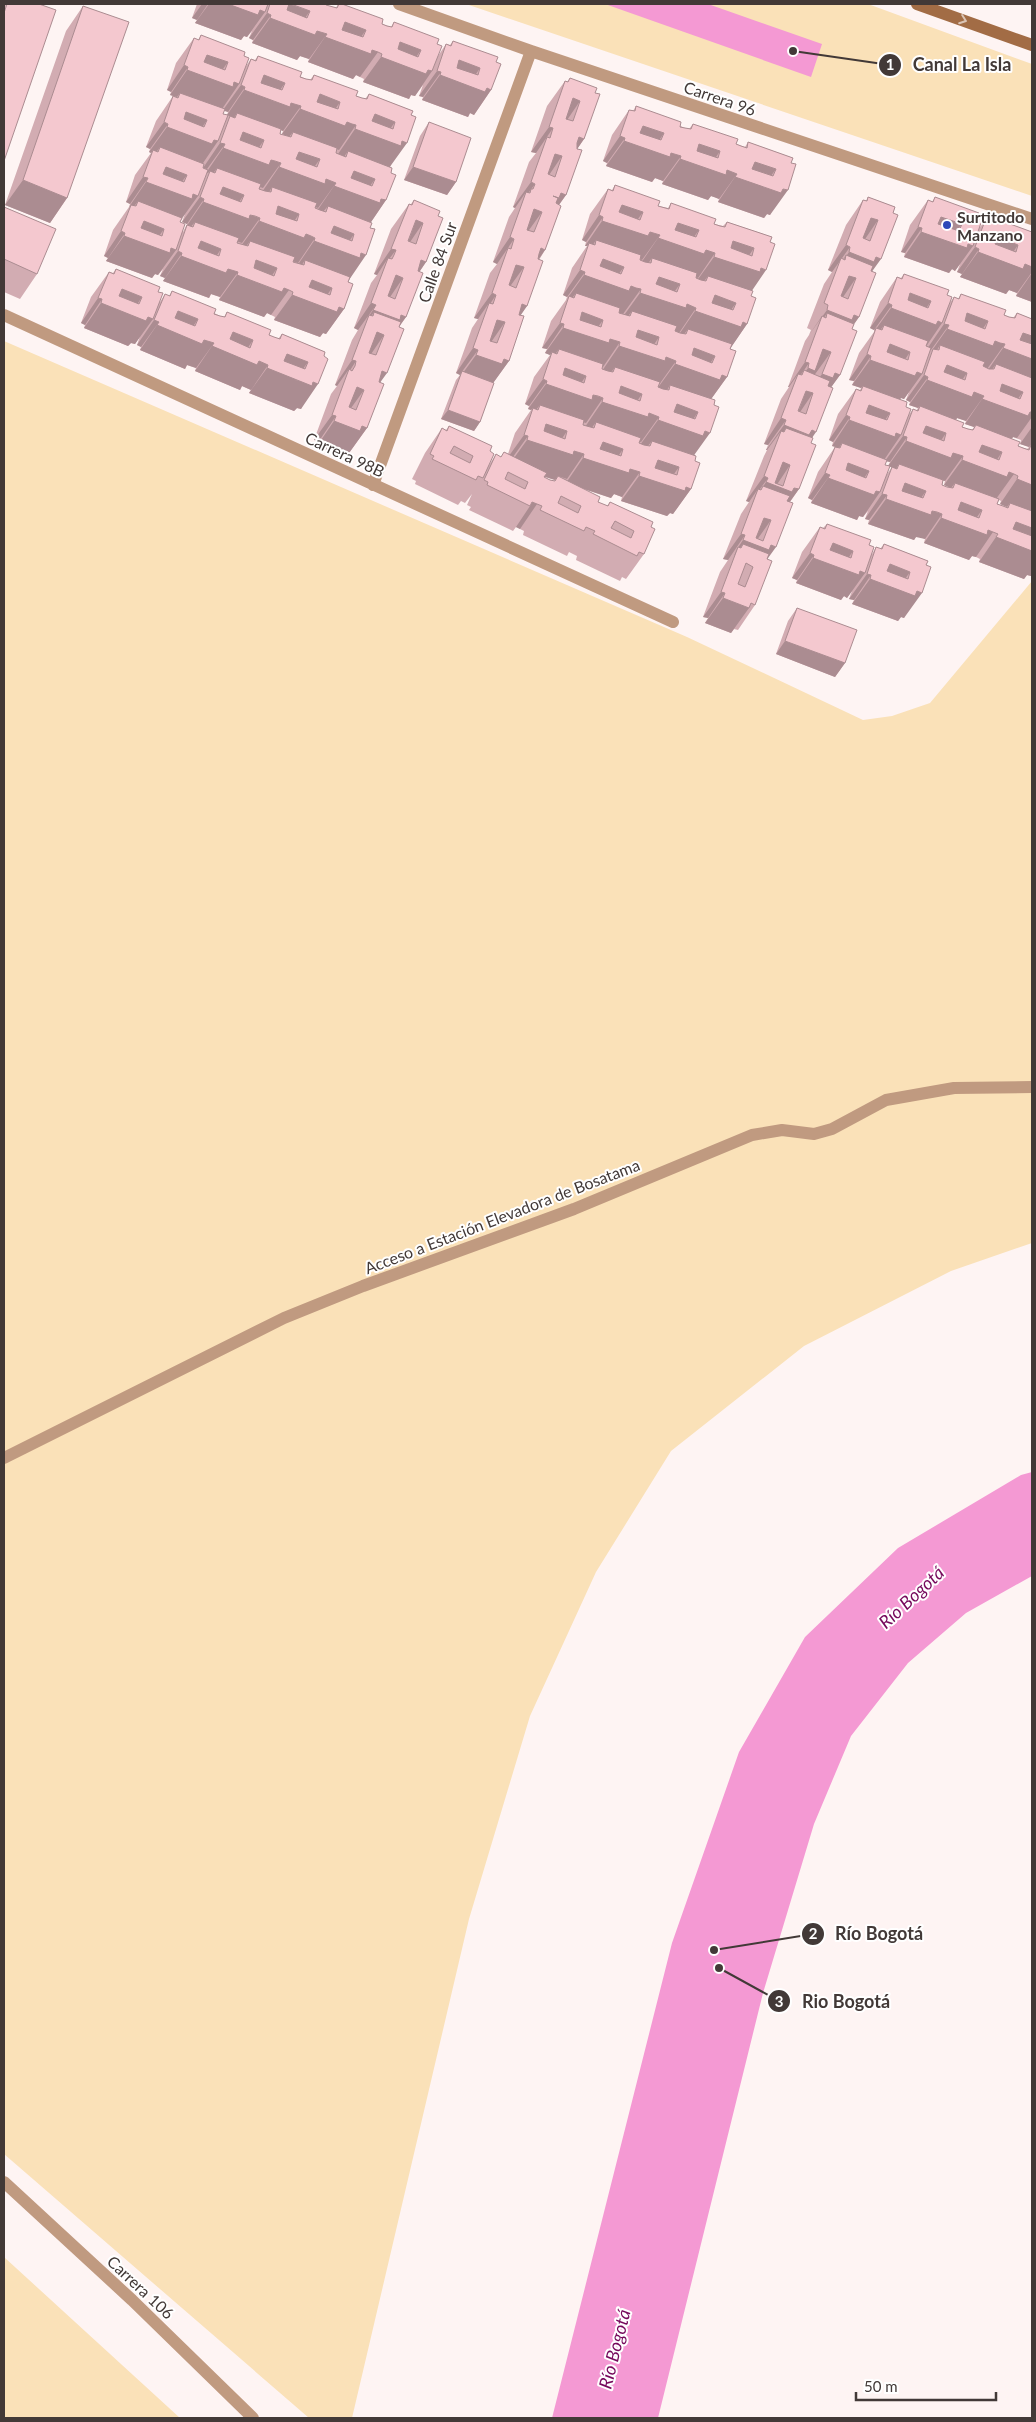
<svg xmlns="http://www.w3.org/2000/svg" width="1036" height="2422" font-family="Lato,sans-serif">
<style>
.green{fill:#fae1b8}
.water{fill:#f499d3}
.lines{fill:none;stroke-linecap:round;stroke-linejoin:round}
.minor{stroke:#c09a80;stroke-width:12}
.tertiary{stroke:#c09a80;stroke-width:12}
.secondary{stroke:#a26c45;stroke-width:12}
.wall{fill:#d2acb2;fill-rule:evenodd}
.shaded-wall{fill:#ab8c91}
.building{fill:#f4c8cf;stroke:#ab8c91;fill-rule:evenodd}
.oneway{stroke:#dac4b5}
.poi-dot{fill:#2d49b9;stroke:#fff;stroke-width:2}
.labels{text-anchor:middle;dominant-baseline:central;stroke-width:4;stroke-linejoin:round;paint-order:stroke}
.street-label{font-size:16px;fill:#423937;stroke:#fff}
.poi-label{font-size:16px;font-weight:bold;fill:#423937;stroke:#fff;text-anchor:start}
.water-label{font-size:18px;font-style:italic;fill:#76095c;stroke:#fff}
.leader{fill:none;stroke:#423937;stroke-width:2}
.callout-dot{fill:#423937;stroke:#fff;stroke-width:2}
.mark-label{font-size:15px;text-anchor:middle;font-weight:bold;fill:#fff}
.callout-label{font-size:18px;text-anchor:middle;font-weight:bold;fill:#423937;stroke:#fff;stroke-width:4;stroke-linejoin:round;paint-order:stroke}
</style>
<rect width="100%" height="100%" fill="#fef4f3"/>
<path class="green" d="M466,4H868L1032,64V196Z
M4,341L687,637L863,720L892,716L930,703L1032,581V1243L951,1271L804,1346L671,1451L596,1572L530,1716L469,1919L352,2418H309L4,2154Z
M4,2257L180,2418H4Z"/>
<path class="water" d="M605,4H708L822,44L811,77Z
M1032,1472V1576L966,1613L908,1663L851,1736L814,1824L763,1993L658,2418H552L672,1943L739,1752L805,1637L898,1548L1021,1475Z"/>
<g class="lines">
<path class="minor" d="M399,4L531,51L1032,219
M4,315L673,622
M373,485L531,51
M4,1458L284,1318L363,1286L574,1209L752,1135L782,1130L814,1134L832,1129L886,1100L954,1088L1032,1087"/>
<path class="tertiary" d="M4,2182L132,2300L253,2418"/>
<path class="secondary" d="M917,4L1032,45"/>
</g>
<path class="wall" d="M4,4H39L4,161Z
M197,4H326V5L336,8L338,4L382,24L391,27L394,22L437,44L438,56L446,44L450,45L453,41L496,62L491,90L474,115L470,113L468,117L422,100L423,97L419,96L423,85L415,96L411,95L409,99L363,82L364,79L356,75L353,79L308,62L309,59L300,56L297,60L252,43L253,40L249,38L252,31L247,37L244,36L241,40L195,23L197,20L192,18Z
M83,6L67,198L50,223L5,205L66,31Z
M201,35L244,56L246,66L251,59L255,60L258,56L306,79L310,80L314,75L356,96L365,99L369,94L413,111L390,167L391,173L386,200L371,222L349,280L344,309L326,334L323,333L320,337L274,320L275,317L267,313L264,317L219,300L220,297L211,294L209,298L163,281L165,278L160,276L163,269L158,275L155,274L152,278L106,261L108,258L104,256L113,230L129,207L130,204L126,202L135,175L151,153L149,152L150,149L146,147L156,121L173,96L170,95L171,92L167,90L176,63L194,38L198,40ZM224,111L228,112L227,115L223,114ZM281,130L283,131L282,134L288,136L280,134ZM185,214L182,222L187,224L183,232L180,222Z
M570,78L595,93L584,139L577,149L566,195L559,205L545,250L539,260L527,306L520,315L509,361L493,383L480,422L474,431L441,419L456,380L460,375L456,373L472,328L478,319L474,318L490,273L497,264L493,262L509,217L515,208L513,207L529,162L536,153L531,152L547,106L565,81L567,82Z
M636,106L685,128L689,129L693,124L736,144L745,147L748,142L793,158L770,215L767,214L764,218L718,202L719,199L715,197L711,196L708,200L662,184L663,181L655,178L652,182L606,166L607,163L603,161L612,135L629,110L633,111Z
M429,122L456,182L447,195L404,180L420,136Z
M615,185L658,206L668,208L671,203L714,224L723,226L727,222L772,237L751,291L747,324L731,347L727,377L711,399L694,456L695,461L691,489L673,514L670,513L667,516L621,501L622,497L614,494L611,498L581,488L598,502L607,506L610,502L651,527L644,554L626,579L622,577L620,581L576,560L577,556L569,552L567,556L523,535L524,531L516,527L513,531L469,510L471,507L467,505L472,494L465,503L461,501L458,505L415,484L416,481L412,479L425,453L442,428L446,430L449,426L490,451L489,465L496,454L501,457L504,452L508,454L515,433L531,410L528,409L529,406L525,404L534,377L550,355L545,353L547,349L542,348L551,321L566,300L567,297L563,295L572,268L587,246H585L586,242L582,240L590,214L608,189L612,190ZM544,477H545L555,480L554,481L550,480Z
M868,197L895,207L872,271L859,317L853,325L840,375L831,387L812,438L799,489L790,502L767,559L755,605L738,630L734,629L731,633L705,623L708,618L703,617L720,572L728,560L723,559L741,514L749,502L746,501L764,456L767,450H766L768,445L764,444L781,399L789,387H788L805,341L809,335L811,330L807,328L824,284L832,272L828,270L846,225L863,200L866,201Z
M935,197L977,218L980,227L985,221L988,222L991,217L1032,232V302L1016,296L1017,293L1009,290L1006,294L960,277L962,274L957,272L960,264L955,271L952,269L949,273L904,257L905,253L901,252L910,225L928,200L932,202Z
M414,200L438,216L426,262L420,271L406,317L399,327L380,383L367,428L349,453L346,452L343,456L317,446L319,441L314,440L331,394L337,386L335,385L352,340L358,330L354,328L371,283L377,275L374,274L391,229L409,204H411Z
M4,207L37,274L20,299L4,292Z
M116,269L158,292L160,302L165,294L169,296L172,291L220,316L224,317L227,312L269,335L278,339L282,334L325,352L301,409L297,408L294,411L249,393L251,390L242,386L240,390L195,371L196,368L187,365L185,369L140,350L141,347L137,345L140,336L135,344L131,343L128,346L84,328L85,325L81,323L91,297L109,272L113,273Z
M904,274L947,295L949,304L954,297L958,299L961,294L1009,317L1013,318L1017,313L1032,319V574L1031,576L1027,575L1024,579L979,562L980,559L976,557L972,556L969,560L924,543L925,539L920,537H916L914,540L868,524L869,520L865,519L868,511L863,517L859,516L857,520L811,503L812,500L808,498L818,472L835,447H836L832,446L833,442L829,440L838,414L856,389L860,390L861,388L852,385L854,381L849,380L859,353L874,332V330L870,328L880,302L897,277L901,278ZM909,392L906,400L910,402L909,405L918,408L916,411L913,409L908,416L906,407L900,399L901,398L904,399ZM957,418L966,421L965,424L974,427L972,430L962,427L956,420ZM1013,437L1021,440L1020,444L1029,447L1027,449L1018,446L1012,439ZM886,461L890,462L888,466L893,468L892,467L887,474L885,465ZM943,481H945L944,485L951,488L947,487L942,485ZM999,500L1001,501L1000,504L1007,507L997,504Z
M827,524L869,545L872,554L876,547L880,549L884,544L928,561L904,618L901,617L898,621L852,604L854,600L849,599L852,591L847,598L844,596L841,600L796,583L797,580L792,578L802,552L820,527L823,528Z
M797,608L845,663L835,677L776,654L788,621Z"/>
<path class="shaded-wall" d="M202,4H208L197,20L192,18Z
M209,4H244L265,12L247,37L244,36L241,40L195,23Z
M289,4L310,11L297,29L317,31L327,34L309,59L300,56L297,60L252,43L270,18Z
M267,13L271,15L253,40L249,38Z
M345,22L366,30L353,48L372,50L378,52L360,77L356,75L353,79L308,62L325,37Z
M400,42L421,50L409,67L428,70L432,71L415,96L411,95L409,99L363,82L381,57Z
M207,55L228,62L215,80L234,82L239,84L222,109L180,93L177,97L170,95L187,70Z
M459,60L480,68L468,86L487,88L491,90L474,115L470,113L468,117L422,100L440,75Z
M184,65L188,67L171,92L167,90Z
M437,71L441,72L423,97L419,96Z
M264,75L285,83L272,101L291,103L301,106L283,131L237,113L234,118L227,115L244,90Z
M241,85L245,87L228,112L223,110Z
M320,94L340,102L328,120L347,122L356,125L339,150L293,132L289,137L282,134L300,109Z
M573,98L580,101L563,126Z
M186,112L207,120L195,138L214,140L218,141L201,166L158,152L160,147L155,154L153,150L151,153L149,152L167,127Z
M375,114L395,122L383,139L402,141L407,143L389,168L348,151L344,157L338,154L355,129Z
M164,122L168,124L150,149L146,147Z
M643,126L664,133L652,151L671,153L681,156L663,181L655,178L652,182L606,166L624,141Z
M549,127L553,128L536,153L531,152Z
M243,132L264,140L252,158L271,160L281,163L263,188L215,173L217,168L212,175L210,171L208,173H206L223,148Z
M620,136L625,138L607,163L603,161Z
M579,137L584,139L567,164Z
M220,143L225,144L207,169L203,168Z
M699,144L720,151L708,169L727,170L737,174L719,199L711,196L708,200L662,184L680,159Z
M299,152L320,159L307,177L326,179L336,183L318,208L271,192L272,187L268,194L262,192L279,167Z
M555,154L562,156L545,181Z
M755,162L776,169L763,187L783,189L788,190L770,215L767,214L764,218L718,202L735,177Z
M166,167L187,175L174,192L193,194L198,196L180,221L136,206L138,201L133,208L131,205L129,207L146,182Z
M413,167L456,182L447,195L404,180Z
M354,171L375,179L362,197L381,199L386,200L369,225L326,212L328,206L322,213L317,211L334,186Z
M143,177L148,178L130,204L126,202Z
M23,180L67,198L50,223L5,205Z
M531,182L535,184L523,200L526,192L515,208L513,207Z
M223,187L244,195L231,213L250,215L260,218L242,243L193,227L195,222L189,229L187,225L186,227L203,202Z
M561,193L566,195L548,220L553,196Z
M200,197L204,199L187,224L182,222Z
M622,205L643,212L630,230L650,232L660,235L642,260L595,245L596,240L591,248L589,243L587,246H585L602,221Z
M278,206L299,214L287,232L306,234L315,238L298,263L248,246L250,241L245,248L241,246L259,221Z
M534,209L542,212L524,237Z
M599,215L603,217L586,242L582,240Z
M941,217L962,224L949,242L968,244L973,246L955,271L952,269L949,273L904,257L921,232Z
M871,218L878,220L861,245L853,243Z
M416,220L423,223L406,248Z
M144,221L164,229L152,246L171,248L176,250L158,275L155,274L152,278L106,261L124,236Z
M678,223L699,230L686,248L706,250L715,253L698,278L651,263L652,258L647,265L641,263L658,238Z
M334,226L354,234L342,252L361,253L366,255L349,280L304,265L305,260L300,268L297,266L314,241Z
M918,227L922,228L905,253L901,252Z
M121,231L125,233L108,258L104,256Z
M510,237L514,239L497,264L493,262Z
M998,237L1018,245L1006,262L1025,264L1032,267V272L1017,293L1009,290L1006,294L960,277L978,252Z
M201,241L221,249L209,267L228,269L238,272L220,297L211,294L209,298L163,281L181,256Z
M733,241L754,248L742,266L761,268L766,270L749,295L706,281L708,276L702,284L696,282L714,257Z
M846,245L850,247L832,272L828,270Z
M975,247L979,249L962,274L957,272Z
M541,248L545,250L528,275Z
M391,249L396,250L386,263L388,258L377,275L374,274Z
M178,251L182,253L165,278L160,276Z
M849,252L876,257L881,259L863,284L856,278L839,303L845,260L846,255L838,268Z
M603,259L624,267L611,284L631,286L641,289L623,314L574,298L576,293L570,301L569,296L584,275Z
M256,260L277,268L265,286L284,288L289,290L271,315L267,313L264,317L219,300L237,275Z
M421,260L426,262L409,287Z
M516,265L524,267L506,292Z
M580,270L585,272L567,297L563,295Z
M1032,273V302L1016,296Z
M396,275L403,278L386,303L379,300Z
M659,277L680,284L667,302L687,304L696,308L679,333L630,316L632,311L626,319L622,318L640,293Z
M312,280L332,288L320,305L339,307L344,309L326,334L323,333L320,337L274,320L292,295Z
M122,289L142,297L130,315L148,317L153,319L135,344L131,343L128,346L84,328L101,303Z
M492,293L496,295L488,307L489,303L478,319L474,318Z
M910,293L931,301L919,319L938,321L942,323L925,348L882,330L884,325L877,335L876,329L891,308Z
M715,295L736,303L723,321L743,322L747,324L730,349L686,334L688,329L682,337L678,336L695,311Z
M98,298L102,299L85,325L81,323Z
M371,303L376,305L358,330L354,328Z
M888,303L892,305L874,330L870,328Z
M522,304L527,306L510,331Z
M373,310L401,315L406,317L388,342L384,335L367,360L373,316L374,312L366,324L369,316Z
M827,310L854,315L859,317L842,342L827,313L819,326L822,316L809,335Z
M178,311L198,319L186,337L204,340L214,343L196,368L187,365L185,369L140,350L157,325Z
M582,312L603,320L591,337L610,339L620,342L603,367L557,354L559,349L554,356L552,352L550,355L545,353L563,328Z
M967,313L988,321L976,339L995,341L1005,344L987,369L939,350L940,345L934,355L933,349L947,329Z
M154,320L159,322L141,347L137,345Z
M497,320L505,322L487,348Z
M560,323L564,324L547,349L542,348Z
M944,324L949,325L931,350L927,349Z
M638,330L659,337L647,355L666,357L676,361L658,386L613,372L615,367L610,374L602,371L619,346Z
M233,332L253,340L241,358L259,361L268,365L251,390L242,386L240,390L195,371L212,346Z
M1023,333L1032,336V388L994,369L996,364L989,374L986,373L1003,348Z
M890,344L910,352L898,370L917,372L922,374L904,399L901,398L898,402L863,386L861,388L852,385L870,360Z
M473,348L478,350L461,373L462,371L460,375L456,373Z
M694,348L715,356L703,374L722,375L727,377L709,402L669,390L670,385L666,392L657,389L675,364Z
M823,349L831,352L813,377L792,390L808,368Z
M287,354L308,362L295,380L313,382L318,384L301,409L297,408L294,411L249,393L267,368Z
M867,354L871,356L854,381L849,380Z
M476,355L504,359L509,361L491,386L460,377Z
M352,360L356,361L347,375L349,369L337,386L335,385Z
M805,362L809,363L795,383L798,374L789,387H788Z
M947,365L967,373L955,390L974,392L984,396L966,421L957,418L955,422L920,406L918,408L909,405L927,380Z
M565,368L586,376L574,393L593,395L603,398L586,423L538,410L540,405L535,411L533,408L531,410L528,409L546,384Z
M382,371L387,373L369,398Z
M835,373L840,375L822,400L813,393L796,418L806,391L809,392L822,374Z
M924,375L928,377L910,402L906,400Z
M543,379L547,381L529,406L525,404Z
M1002,384L1023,392L1010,409L1032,412V417L1017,438L1013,437L1010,441L976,425L974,427L965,424L982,399Z
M621,386L642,394L630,411L649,413L659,417L641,442L594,428L596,422L591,429L585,427L602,402Z
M357,387L364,390L346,415L339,412Z
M677,404L698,412L686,430L705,431L710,433L692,458L650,446L652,441L647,447L640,445L658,420Z
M869,405L890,413L877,431L896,433L901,435L884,460L842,443L839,448L832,446L849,420Z
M448,410L480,422L474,431L441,419Z
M332,415L336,416L319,441L314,440Z
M846,415L850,417L833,442L829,440Z
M781,418L786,420L768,445L764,444Z
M334,421L362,426L367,428L349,453L346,452L343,456L317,446Z
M546,424L567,431L555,449L574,451L584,454L567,479L558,476L555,480L509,465L527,440Z
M784,425L812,430L816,432L799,457L784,432L786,428L778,440L781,431L767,450H766Z
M926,426L946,433L934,451L953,453L963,456L945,481L899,464L896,469L888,466L906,441Z
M1032,427V448L1031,445L1029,447L1020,444Z
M524,435L528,436L510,461L506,460Z
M903,436L907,437L890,462L885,461Z
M603,442L623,449L611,467L630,469L640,472L622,497L614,494L611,498L566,483L583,458Z
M982,445L1002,452L990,470L1009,472L1014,474L996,499L955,483L951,488L944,485L962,460Z
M658,460L679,467L666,485L686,487L691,489L673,514L670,513L667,516L621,501L639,476Z
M783,462L790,465L776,486L794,488L799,489L781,514L753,502L766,482Z
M848,463L869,471L857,488L876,491L880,492L863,517L859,516L857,520L811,503L828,478Z
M1032,471V517L1010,503L1007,507L1000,504L1017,479Z
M825,473L830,475L812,500L808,498Z
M764,476L768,478L755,496L758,489L749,502L746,501Z
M905,483L926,491L913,509L932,511L942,514L925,539L916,537L914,540L868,524L886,499Z
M882,494L887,495L869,520L865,519Z
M532,502L537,504L520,529L516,527L530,506Z
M961,502L982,510L969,528L988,530L993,532L976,557L972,556L969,560L924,543L941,518Z
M764,518L771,520L754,544L771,545L776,547L758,572L753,567L746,563L741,548L743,544L734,556L737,549L743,540Z
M1016,522L1032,528V574L1031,576L1027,575L1024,579L979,562L996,537Z
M741,534L745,535L728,560L723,559Z
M833,543L853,551L841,569L860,571L865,573L847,598L844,596L841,600L796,583L813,558Z
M810,553L814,555L797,580L792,578Z
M890,564L910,572L898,589L917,591L922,593L904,618L901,617L898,621L852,604L870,579Z
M867,574L871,575L854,600L849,599Z
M721,592L725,593L708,618L703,617Z
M723,598L749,608L731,633L705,623Z
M785,641L845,663L835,677L776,654Z"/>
<path class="building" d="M7,4H39L56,10L4,161V13Z
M228,4H268L265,12L260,10L258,15Z
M270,4H289L287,10L307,18L310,11L291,4H326V5L337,8L339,4H342L383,19L382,24L387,26L392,27L394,22L439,39L437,44L442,46L432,71L428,70L426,74L381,57L382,54L378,52L372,50L371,54L325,37L327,34L317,31L315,35L270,18L271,15L267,13ZM345,22L366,30L363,37L342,30ZM400,42L421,50L418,57L398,49Z
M83,6L129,22L67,198L23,180Z
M201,35L245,52L244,56L249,58L239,84L234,82L233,87L187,70L188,67L184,65L194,38L199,40ZM207,55L228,62L225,70L204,62Z
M453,41L498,57L496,62L501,64L491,90L487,88L485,92L440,75L441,72L437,71L446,44L451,46ZM459,60L480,68L478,75L457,68Z
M258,56L302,72L300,77L306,79L312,80L314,75L358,91L356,96L362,98L367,99L369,94L413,111L411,115L416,117L407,143L402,141L401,146L355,129L356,125L352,124L347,122L345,126L300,109L301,106L291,103L290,107L244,90L245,87L241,85L251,59L256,61ZM264,75L285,83L282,90L261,83ZM320,94L340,102L338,109L317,102ZM375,114L395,122L393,129L372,121Z
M570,78L597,88L595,93L600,94L584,139L579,137L577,143V149L582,150L566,195L561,193L559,198L553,196L558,198L556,203L561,206L545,250L541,248L539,254L538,259L543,261L527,306L522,304L519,315L524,316L509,361L504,359L502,364L476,355L478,350L473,348L489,303L493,304L496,295L492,293L508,248L511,249L514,239L510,237L526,192L530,193L531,189H533L535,184L531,182L547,137L550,138L553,128L549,127L565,81L568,82ZM573,98L580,101L573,121L566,119ZM555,154L562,156L555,177L548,174ZM534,209L542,212L534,232L527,230ZM516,265L524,267L516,288L509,285ZM497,320L505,322L497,343L490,341Z
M180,93L225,109L223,114L228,115L218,141L214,140L212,144L167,127L168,124L164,122L173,96L178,98ZM186,112L207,120L204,127L184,119Z
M636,106L681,122L680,127L685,128L691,129L693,124L738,139L736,144L741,146L747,148L748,142L793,158L791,163L796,164L788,190L783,189L781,193L735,177L737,174L727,170L726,175L680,159L681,156L671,153L670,157L624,141L625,138L620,136L629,110L635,111ZM643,126L664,133L661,140L640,133ZM699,144L720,151L718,158L697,151ZM755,162L776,169L773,176L752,169Z
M237,113L281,129L280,134L291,137L293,132L337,148L336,153L346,157L348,151L392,168L391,173L396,175L386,200L381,199L380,203L334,186L336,183L326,179L325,184L279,167L281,163L275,161L271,160L269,165L223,148L225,144L220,143L230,116L235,118ZM243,132L264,140L261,148L240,140ZM299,152L320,159L317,167L296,159ZM354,171L375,179L372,186L351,178Z
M429,122L471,138L456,182L413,167Z
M160,147L204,164L203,168L208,170L198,196L193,194L192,199L146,182L148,178L143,177L153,150L158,152ZM166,167L187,175L184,182L163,174Z
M217,168L261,184L259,189L265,191L271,192L272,187L317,203L315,208L320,210L326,212L328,206L372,223L370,228L375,229L366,255L361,253L360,258L314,241L315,238L311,236L306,234L304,238L259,221L260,218L255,216L250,215L249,219L203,202L204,199L200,197L210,171L215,173ZM223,187L244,195L241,202L220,194ZM278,206L299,214L297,221L276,214ZM334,226L354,234L352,241L331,233Z
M615,185L660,201L658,206L669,209L671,203L716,219L714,224L720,226L725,227L727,222L772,237L770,242L775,244L766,270L761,268L760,272L714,257L715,253L706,250L704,254L658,238L660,235L650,232L648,236L602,221L603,217L599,215L608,189L613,191ZM622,205L643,212L640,220L619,212ZM678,223L699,230L696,237L675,230ZM733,241L754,248L752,256L731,248Z
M868,197L895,207L893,213L898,215L881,259L876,257L874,262L849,252L850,247L846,245L863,200L867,201ZM871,218L878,220L870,241L863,238Z
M935,197L979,213L977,218L982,220L973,246L968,244L967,248L921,232L922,228L918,227L928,200L933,202ZM941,217L962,224L959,231L938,224Z
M414,200L440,211L438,216L443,218L426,262L421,260L418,271L423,273L406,317L401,315L400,320L373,310L376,305L371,303L388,258L392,259L394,255L396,250L391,249L409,204L412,205ZM416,220L423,223L416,244L408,241ZM396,275L403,278L395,299L388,296Z
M138,201L182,218L180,222L185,224L176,250L171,248L170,253L124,236L125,233L121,231L131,205L136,206ZM144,221L164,229L162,236L141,228Z
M4,207L56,229L37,274L4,259Z
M991,217L1032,232V267L1025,264L1023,269L978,252L979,249L975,247L985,221L990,223ZM998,237L1018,245L1016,252L995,244Z
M195,222L239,238L237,243L248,246L250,241L295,257L293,262L304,265L305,260L350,277L348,282L353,284L344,309L339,307L337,312L292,295L293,292L289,290L284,288L282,292L237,275L238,272L228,269L226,273L181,256L182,253L178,251L187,225L193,227ZM201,241L221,249L219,256L198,248ZM256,260L277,268L274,276L254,268ZM312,280L332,288L330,295L309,287Z
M596,240L641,255L640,260L645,262L651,263L652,258L697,273L696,278L701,280L706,281L708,276L753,291L751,296L756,298L747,324L743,322L741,327L695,311L696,308L687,304L686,308L640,293L641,289L636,288L631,286L629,291L584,275L585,272L580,270L589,243L595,245ZM603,259L624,267L621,274L600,266ZM659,277L680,284L677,292L656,284ZM715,295L736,303L733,310L712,303Z
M846,255L873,266L871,271L876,273L859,317L854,315L852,320L827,310L828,305L824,303L841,258L845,260ZM849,276L856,278L848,299L841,296Z
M116,269L160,287L158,292L163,293L153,319L148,317L146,321L101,303L102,299L98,298L109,272L114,274ZM122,289L142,297L139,304L119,296Z
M904,274L949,290L947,295L952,297L942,323L938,321L936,325L891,308L892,305L888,303L897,277L902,279ZM910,293L931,301L928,308L908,300Z
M172,291L216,309L214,314L220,316L225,317L227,312L271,330L269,335L274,337L280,339L282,334L325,352L324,356L328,359L318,384L313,382L312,386L267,368L268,365L259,361L257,365L212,346L214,343L204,340L202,344L157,325L159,322L154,320L165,294L170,296ZM178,311L198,319L195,326L175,318ZM233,332L253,340L250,348L230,339ZM287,354L308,362L305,369L284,361Z
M576,293L620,308L619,313L630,316L632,311L677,326L675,331L680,333L686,334L688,329L732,344L730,349L736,351L727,377L722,375L720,380L675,364L676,361L666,357L665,361L619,346L620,342L610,339L609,343L563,328L564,324L560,323L569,296L574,298ZM582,312L603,320L601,327L580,320ZM638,330L659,337L657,345L636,337ZM694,348L715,356L712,363L692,355Z
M961,294L1006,310L1004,315L1009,317L1015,318L1017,313L1032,319V336L1023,333L1020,340L1032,344V359L1003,348L1005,344L1000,343L995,341L993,346L947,329L949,325L944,324L954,297L959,299ZM967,313L988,321L985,329L965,321Z
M374,312L401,322L399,327L404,329L387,373L382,371L379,382L384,384L367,428L362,426L360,431L334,421L336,416L332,415L349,369L352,371L355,366L356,361L352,360L369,315L373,316ZM377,332L384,335L376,355L369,353ZM357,387L364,390L356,410L349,407Z
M827,313L854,324L852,329L857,331L840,375L835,373L833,378L822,374L831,352L823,349L815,371L808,368L809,363L805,362L822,316L826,318Z
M884,325L928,341L926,346L931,348L922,374L917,372L915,376L870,360L871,356L867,354L876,328L882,330ZM890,344L910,352L908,360L887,352Z
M940,345L985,362L983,366L989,369H994L996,364L1032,378V412H1030L1028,416L982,399L984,396L974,392L972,397L927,380L928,377L924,375L933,349L939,350ZM947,365L967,373L965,380L944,372ZM1002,384L1023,392L1020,399L1000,391Z
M559,349L603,364L602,369L608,371L613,372L615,367L660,382L658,387L663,389L669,390L670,385L715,400L714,405L719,407L710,433L705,431L703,436L658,420L659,417L649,413L648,417L602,402L603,398L598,396L593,395L592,400L546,384L547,381L543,379L552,352L557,354ZM565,368L586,376L584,383L563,375ZM621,386L642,394L640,401L619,393ZM677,404L698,412L695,419L674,412Z
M804,370L830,381L828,386L833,388L816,432L812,430L809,435L784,425L786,420L781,418L798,374L802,375ZM806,391L813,393L806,414L798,411Z
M462,371L494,383L480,422L448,410Z
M863,386L907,402L906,407L911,409L901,435L896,433L895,437L849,420L850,417L846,415L856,389L861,391ZM869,405L890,413L887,420L866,413Z
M540,405L584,420L583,425L594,428L596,422L641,438L639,443L644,445L650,446L652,441L696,456L695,461L700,463L691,489L686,487L685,491L639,476L640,472L630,469L629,473L583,458L584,454L574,451L573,455L527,440L528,436L524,435L533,408L538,410ZM546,424L567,431L565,439L544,431ZM603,442L623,449L621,456L600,449ZM658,460L679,467L677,475L655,468Z
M920,406L964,423L962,427L968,429L973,430L976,425L1020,442L1018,446L1023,448L1029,450L1031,445H1032V485L1017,479L1018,476L1014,474L1009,472L1007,477L962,460L963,456L953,453L951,458L906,441L907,437L903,436L913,409L918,411ZM926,426L946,433L944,441L923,433ZM982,445L1002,452L999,460L979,452Z
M449,426L492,446L490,451L494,454L483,478L478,476L476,480L432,459L434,456L430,454L442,428L447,431ZM454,446L473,456L470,463L450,453Z
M786,428L813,438L811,443L816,445L799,489L794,488L792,492L766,482L768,478L764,476L781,431L784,432ZM783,462L790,465L783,486L775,483Z
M842,443L887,460L885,465L890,466L880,492L876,491L874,495L828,478L830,475L825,473L835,447L840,448ZM848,463L869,471L866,478L846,470Z
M504,452L547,473L544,477L550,480L555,481L558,476L600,497L598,502L608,506L610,502L653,522L651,527L655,529L644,554L639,552L637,556L593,534L595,531L586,527L584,531L540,510L542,506L532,502L530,506L487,485L488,482L484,480L496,454L501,457ZM508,472L528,482L525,489L505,479ZM561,496L581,506L578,513L558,503ZM615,521L634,531L631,538L611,528Z
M899,464L943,480L942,485L947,487L953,488L955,483L999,499L997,504L1003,506L1008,508L1010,503L1032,511V528L1016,522L1013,529L1032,536V551L996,537L998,534L988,530L987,535L941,518L942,514L937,512L932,511L931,515L886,499L887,495L882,494L892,467L897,469ZM905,483L926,491L923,498L902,491ZM961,502L982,510L979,518L958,510Z
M763,486L790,496L787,501L793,503L776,547L771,545L769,550L743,540L745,535L741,534L758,489L761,490ZM764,518L771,520L763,541L756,538Z
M827,524L871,540L869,545L874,547L865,573L860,571L859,575L813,558L814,555L810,553L820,527L825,529ZM833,543L853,551L851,558L830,550Z
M743,544L769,554L767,559L772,561L755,605L751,603L749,608L723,598L725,593L721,592L738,547L741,548ZM746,563L753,567L745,587L738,584Z
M884,544L928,561L926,565L931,567L922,593L917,591L915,596L870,579L871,575L867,574L876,547L882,549ZM890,564L910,572L908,579L887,571Z
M797,608L857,630L845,663L785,641Z"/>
<defs><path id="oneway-chevron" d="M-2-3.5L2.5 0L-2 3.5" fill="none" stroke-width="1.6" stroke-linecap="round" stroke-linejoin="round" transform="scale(1.25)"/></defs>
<use class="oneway" href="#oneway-chevron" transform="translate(963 20) rotate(20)"/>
<circle class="poi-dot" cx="947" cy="225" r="5"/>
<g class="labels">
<g class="street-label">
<text transform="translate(720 98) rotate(19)">Carrera 96</text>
<text transform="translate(437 262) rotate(-70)">Calle 84 Sur</text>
<text transform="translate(345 454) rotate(25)">Carrera 98B</text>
<text transform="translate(502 1216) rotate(-21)">Acceso a Estación Elevadora de Bosatama</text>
<text transform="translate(141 2287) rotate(43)">Carrera 106</text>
</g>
<g class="poi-label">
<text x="957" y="216">Surtitodo<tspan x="957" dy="18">Manzano</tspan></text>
</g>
<g class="water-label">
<text transform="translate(911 1597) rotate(-43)">Río Bogotá</text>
<text transform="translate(614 2349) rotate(-76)">Río Bogotá</text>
</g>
</g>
<path class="leader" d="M793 51L890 65M714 1950L813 1934M719 1968L779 2001"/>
<g class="callout-dot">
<circle cx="793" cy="51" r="5"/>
<circle cx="714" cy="1950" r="5"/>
<circle cx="719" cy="1968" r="5"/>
<circle cx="890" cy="65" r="12"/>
<circle cx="813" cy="1934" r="12"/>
<circle cx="779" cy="2001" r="12"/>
</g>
<g class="mark-label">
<text x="890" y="70">1</text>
<text x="813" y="1939">2</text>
<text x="779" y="2007">3</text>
</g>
<g class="callout-label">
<text x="962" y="71">Canal La Isla</text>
<text x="879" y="1940">Río Bogotá</text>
<text x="846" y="2008">Rio Bogotá</text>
</g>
<rect width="1036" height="2422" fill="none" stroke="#423937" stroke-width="10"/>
<path d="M856 2392v8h140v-8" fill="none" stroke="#423937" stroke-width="2.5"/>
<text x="864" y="2392" font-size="15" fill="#423937" stroke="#ffffff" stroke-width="4" paint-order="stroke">50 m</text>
</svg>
